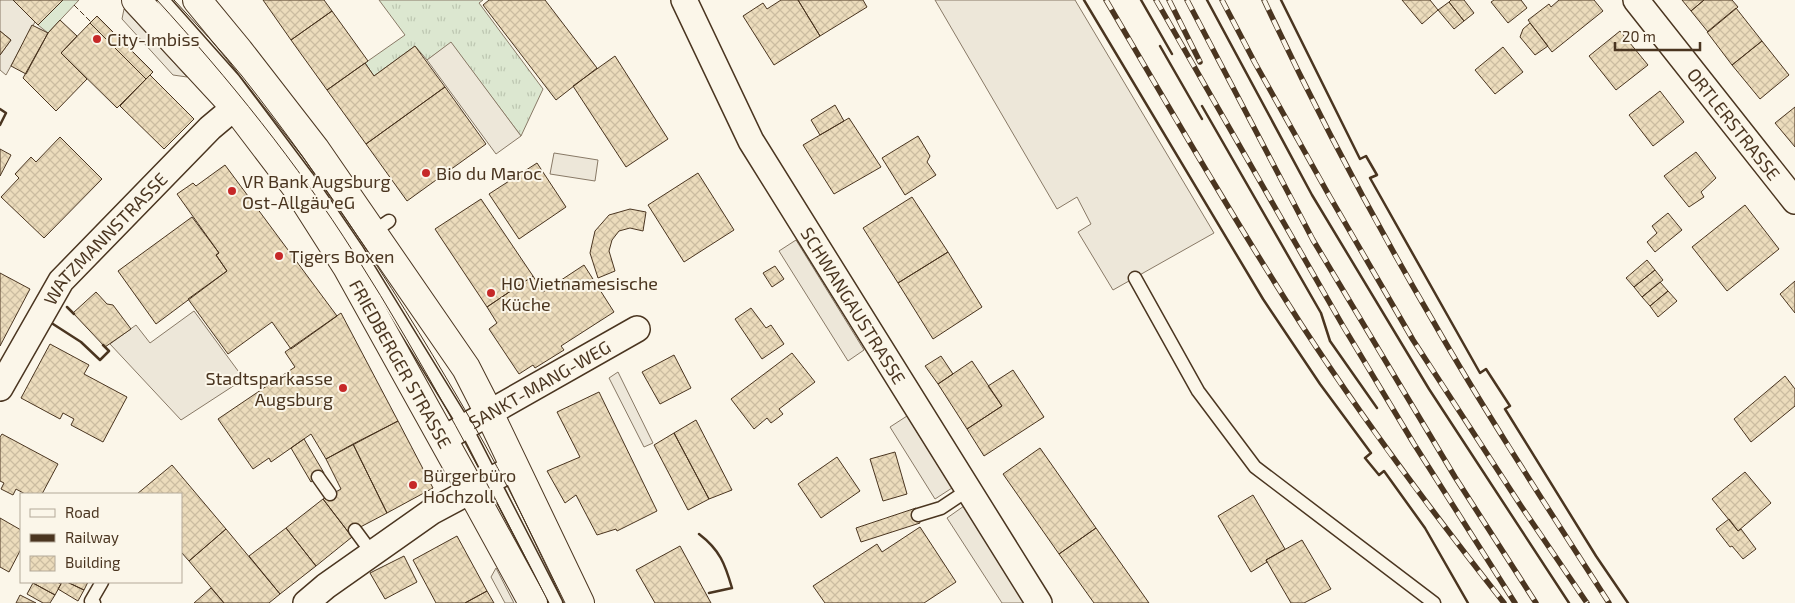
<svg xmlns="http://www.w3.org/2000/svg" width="1795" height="603" font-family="'Exo 2',sans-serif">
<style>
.grass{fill:url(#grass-tufts);stroke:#887966}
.garden{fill:#dce7d0;stroke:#887966}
.parking{fill:#ede7d9;stroke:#887966}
.building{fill:url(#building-cross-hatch);stroke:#4a3520}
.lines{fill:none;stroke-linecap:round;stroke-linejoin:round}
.lane-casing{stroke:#4a3520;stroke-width:15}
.street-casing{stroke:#4a3520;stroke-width:28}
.primary-casing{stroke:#4a3520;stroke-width:30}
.lane{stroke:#fbf6e9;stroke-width:12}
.street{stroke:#fbf6e9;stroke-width:25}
.primary{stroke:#fbf6e9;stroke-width:28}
.tram{stroke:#4a3520;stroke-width:1}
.rail-casing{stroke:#4a3520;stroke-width:5.5}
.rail{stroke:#fbf6e9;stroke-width:4;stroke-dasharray:11;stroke-linecap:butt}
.fence{stroke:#4a3520;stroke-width:1;stroke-dasharray:6 2.5;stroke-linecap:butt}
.wall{stroke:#4a3520;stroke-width:2.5}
.poi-dot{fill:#c62828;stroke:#fbf6e9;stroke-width:2}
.labels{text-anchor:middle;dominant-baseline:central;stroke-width:4;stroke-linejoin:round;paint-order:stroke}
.poi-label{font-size:18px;fill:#4a3520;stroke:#fbf6e9;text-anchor:start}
.street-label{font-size:18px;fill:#4a3520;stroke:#fbf6e9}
</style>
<defs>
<pattern id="grass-tufts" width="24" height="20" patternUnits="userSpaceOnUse" patternTransform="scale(1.25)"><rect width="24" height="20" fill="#dce7d0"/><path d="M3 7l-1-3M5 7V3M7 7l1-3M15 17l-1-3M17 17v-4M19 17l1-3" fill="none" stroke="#bec7b2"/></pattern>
<pattern id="building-cross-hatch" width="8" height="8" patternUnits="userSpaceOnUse" patternTransform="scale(1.25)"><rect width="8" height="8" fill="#ecdcbc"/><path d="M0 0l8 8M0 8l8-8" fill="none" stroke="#ccbda1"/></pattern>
</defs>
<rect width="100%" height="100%" fill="#fbf6e9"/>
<path class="grass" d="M379,0H483L479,3L543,89L521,136L451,43L427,60L415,46L374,76L365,63L405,35Z"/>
<path class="garden" d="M63,0H79L48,33L38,25Z"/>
<path class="parking" d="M0,0H13L35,22L6,75L0,70V55L11,40L0,31Z
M935,0H1075L1214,233L1113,290L1078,232L1091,224L1077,197L1057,209Z
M124,9L187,77L173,75L122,19Z
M451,42L521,136L496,154L427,60Z
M554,153L598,160L595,181L550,174Z
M796,240L864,350L848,361L779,251Z
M194,311L244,379L181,420L110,344L136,325L150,343Z
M618,372L653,443L644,447L609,378Z
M907,416L952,488L935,499L890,427Z
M964,506L1028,603H1002L947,518Z
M496,568L514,603H505L491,577Z"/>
<path class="building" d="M13,0H63L38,25Z
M263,0H324L332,11L291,40Z
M489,0H545L597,68L556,100L483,5Z
M781,0H798L820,36L774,65L743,16L763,3L767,9Z
M798,0H863L867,7L820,36Z
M1402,0H1430L1438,10L1422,24Z
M1451,0H1464L1474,13L1464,21L1449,2Z
M1494,0H1521L1527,8L1508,23L1491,2Z
M1559,0H1594L1603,11L1552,52L1528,20L1549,4L1551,7Z
M1682,0H1704L1691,11Z
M1704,0H1732L1738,7L1708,32L1691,11Z
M1449,2L1464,21L1454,29L1438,10Z
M1736,8L1762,41L1732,65L1707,32Z
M332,11L368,61L327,90L291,40Z
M97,16L153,72L146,79L90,23Z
M60,20L77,36L61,53L87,79L56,111L23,78L48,33Z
M90,23L146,79L117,108L61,53Z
M1530,23L1548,46L1535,55L1520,37L1523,29Z
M32,25L48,33L26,74L11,66Z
M0,31L11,40L0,55Z
M1620,31L1648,65L1616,90L1589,56Z
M1762,41L1789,75L1760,99L1732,65Z
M415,46L445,87L366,144L327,90L365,63L374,76Z
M1503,47L1523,72L1495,94L1475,70Z
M615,56L668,139L626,167L573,86Z
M150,75L194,119L164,149L120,106Z
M445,87L486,144L407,201L366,144Z
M1660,91L1684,122L1653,146L1629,115Z
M835,105L844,121L820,135L811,120Z
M1795,107V147L1775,123Z
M849,118L881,167L834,194L803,145Z
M918,136L930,156L927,162L936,175L905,195L882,158Z
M60,137L102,179L44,238L1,197L19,178L15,174L31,157L36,162Z
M0,149L11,155L0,176Z
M1696,152L1716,178L1701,192L1704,197L1689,207L1664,176Z
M537,163L566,207L519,239L489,194Z
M225,165L337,316L291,349L272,322L228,354L188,299L227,271L216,255L219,253L177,194L193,183L196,186Z
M698,173L734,230L684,262L648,205Z
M912,197L948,252L898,283L863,228Z
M481,199L533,276L487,307L435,229Z
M1745,205L1779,249L1727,291L1692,247Z
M630,209L646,212L643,231L630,228L619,231L612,240L609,251L615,271L598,278L590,253L595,231L609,215Z
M1668,213L1682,230L1655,252L1647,242L1657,233L1652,226Z
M192,217L219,253L216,255L227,271L156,324L118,271Z
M948,252L982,307L933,339L898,283Z
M1647,260L1655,270L1634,287L1626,278Z
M584,265L614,312L561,346L564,350L535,368L533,365L519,374L489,329L497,323L487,307L533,276L543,292Z
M775,266L784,279L772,287L763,273Z
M1655,270L1663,280L1642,297L1634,287Z
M0,273L30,289L0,346Z
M1795,281V313L1780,294Z
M1660,282L1668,291L1650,306L1642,297Z
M1668,291L1677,301L1658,317L1650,306Z
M96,292L107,304L113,305L131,329L105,347L73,313Z
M751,308L766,328L771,325L784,344L762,359L735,319Z
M341,313L398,421L326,459L311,434L271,462L269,458L253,469L218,419L295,367L285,352Z
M50,344L89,365L84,374L127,397L103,442L71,425L74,419L63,413L60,419L21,398Z
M792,353L815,382L779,409L783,414L771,423L767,418L754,429L731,399Z
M674,355L691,388L660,404L642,372Z
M941,356L953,374L938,384L925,366Z
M972,361L1002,406L967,429L938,384Z
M1013,370L1044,417L984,456L967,429L1002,406L988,386Z
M1785,376L1795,389V406L1751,442L1734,419Z
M599,392L657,511L617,531L616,529L597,535L576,495L565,503L547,471L580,457L557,412Z
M696,420L732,490L709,499L674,433Z
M398,421L433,488L387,513L353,444Z
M674,433L709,499L688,510L654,445Z
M2,434L58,464L42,494H25L16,489L13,495L1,489L4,483L0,481V437Z
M304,439L324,473L311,482L291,448Z
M353,444L387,513L349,533L323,499L341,489L326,459Z
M1040,448L1096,528L1059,554L1003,474Z
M895,452L907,494L883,501L870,459Z
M837,457L860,491L821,518L798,484Z
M172,465L226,529L189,561L181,552V494H137Z
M1745,472L1771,503L1738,531L1712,499Z
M1253,495L1285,549L1266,560L1267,562L1251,572L1218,516Z
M323,499L352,537L316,566L286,528Z
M916,508L920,523L861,542L856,528Z
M0,518L21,530V549L9,572L0,567Z
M1729,519L1738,531L1741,529L1756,549L1743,559L1732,546L1730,547L1716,529Z
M920,527L956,582L924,603H825L813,586L877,544L882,552Z
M286,528L316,566L280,594L249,556Z
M1096,528L1149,603H1094L1059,554Z
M226,529L280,594L269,603H224L189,561Z
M457,536L487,591L465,603H436L413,560Z
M1302,540L1331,589L1304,603H1291L1266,560Z
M680,546L711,603H655L636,570Z
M404,556L417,582L385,599L370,573Z
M34,582H57L61,584L55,595L33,583Z
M62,582H67L84,590L78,601L58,589Z
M67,582H88L84,590Z
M33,583L55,595L50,603H43L27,594Z
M211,588L224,603H194Z
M487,591L494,603H465Z
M20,595L36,603H16Z"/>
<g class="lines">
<defs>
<path id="lane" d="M163,0L234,80L307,177L357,250L465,426L556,603
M373,232L389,221
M1135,278L1198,391L1255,467L1434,603
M318,477L330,494
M918,515L941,508L968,490
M355,530L372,553
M94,603L91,601L102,582"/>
<g id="street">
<path id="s1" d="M684,0L751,141L1039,603"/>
<path id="s2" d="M1636,0L1795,201"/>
<path id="s3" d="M0,388L61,281L210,128L235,107"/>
<path id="s4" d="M443,439L637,329"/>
<path d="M306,603L326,586L431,512L515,467"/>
</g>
<g id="primary">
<path id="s5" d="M136,0L235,107L296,187L347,267L471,490L533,603"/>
<path d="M197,0L239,51L315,149L466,368L489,413L580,603"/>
</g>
</defs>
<use href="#lane" class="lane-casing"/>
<use href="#street" class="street-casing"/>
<use href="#primary" class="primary-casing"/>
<use href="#lane" class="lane"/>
<use href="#street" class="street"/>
<use href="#primary" class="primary"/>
<path class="tram" d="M157,0C229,79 297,163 354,253C426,366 488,484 549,603
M174,0C197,25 221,50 242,76C328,185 403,302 472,422C506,480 535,542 565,603"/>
<defs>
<path id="rail" d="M1106,0C1170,109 1233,218 1301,324C1364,421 1433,513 1504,603
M1156,0L1343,326L1414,444L1515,603
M1169,0L1200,62
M1187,0L1313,240L1455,477L1536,603
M1222,0L1255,63L1330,197L1413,340L1521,506L1587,603
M1264,0C1315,109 1372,217 1433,321C1488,417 1549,510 1609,603"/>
</defs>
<use href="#rail" class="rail-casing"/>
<use href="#rail" class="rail"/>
<path class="fence" d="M74,5L91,22"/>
<path class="wall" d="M1084,0L1263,299L1320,384L1371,453L1365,458L1379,475L1384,471L1425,528L1468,603
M1141,0L1172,54
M1207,0L1312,195L1429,389L1569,603
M1281,0L1360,159L1366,156L1377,175L1370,178L1480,373L1486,369L1510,406L1505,409L1596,556L1628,603
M1160,46L1202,119
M1202,106L1321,313L1330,341L1377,408
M0,109L6,113L0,125
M67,307L74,314
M53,324L81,342L100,360L109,351L103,345
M699,534C720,550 725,564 732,588L709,593"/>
</g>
<g class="poi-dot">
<circle cx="97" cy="39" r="5"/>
<circle cx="426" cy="173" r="5"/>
<circle cx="232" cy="191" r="5"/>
<circle cx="279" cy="256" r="5"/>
<circle cx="491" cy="293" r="5"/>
<circle cx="343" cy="388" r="5"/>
<circle cx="413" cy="485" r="5"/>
</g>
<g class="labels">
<g class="poi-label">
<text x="107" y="39">City-Imbiss</text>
<text x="436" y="173">Bio du Maroc</text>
<text x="242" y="181">VR Bank Augsburg<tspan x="242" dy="21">Ost-Allgäu eG</tspan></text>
<text x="289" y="256">Tigers Boxen</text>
<text x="501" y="283">HO Vietnamesische<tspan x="501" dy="21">Küche</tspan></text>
<text x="333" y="378" text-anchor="end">Stadtsparkasse<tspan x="333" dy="21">Augsburg</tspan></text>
<text x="423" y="475">Bürgerbüro<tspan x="423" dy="21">Hochzoll</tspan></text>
</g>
<g class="street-label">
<text stroke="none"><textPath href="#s2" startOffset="158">ORTLERSTRASSE</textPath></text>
<text stroke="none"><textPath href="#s3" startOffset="184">WATZMANNSTRASSE</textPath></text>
<text stroke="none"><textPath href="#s1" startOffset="350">SCHWANGAUSTRASSE</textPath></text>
<text stroke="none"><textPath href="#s5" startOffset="452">FRIEDBERGER STRASSE</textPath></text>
<text stroke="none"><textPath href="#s4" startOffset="111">SANKT-MANG-WEG</textPath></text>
</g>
</g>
<rect x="20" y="493" width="162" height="90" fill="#fbf6e9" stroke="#b4a999"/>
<rect x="30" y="509" width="25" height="8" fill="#fbf6e9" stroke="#b4a999"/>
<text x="65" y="518" font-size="15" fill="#4a3520">Road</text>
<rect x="30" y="534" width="25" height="8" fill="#4a3520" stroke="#b4a999"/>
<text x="65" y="543" font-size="15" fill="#4a3520">Railway</text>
<rect x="30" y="556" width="25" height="15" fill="url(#building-cross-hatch)" stroke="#b4a999"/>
<text x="65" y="568" font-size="15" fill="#4a3520">Building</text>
<path d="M1615 42v8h85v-8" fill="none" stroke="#4a3520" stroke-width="2.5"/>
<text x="1622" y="42" font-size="15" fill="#4a3520" stroke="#fbf6e9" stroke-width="4" paint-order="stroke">20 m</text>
</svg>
